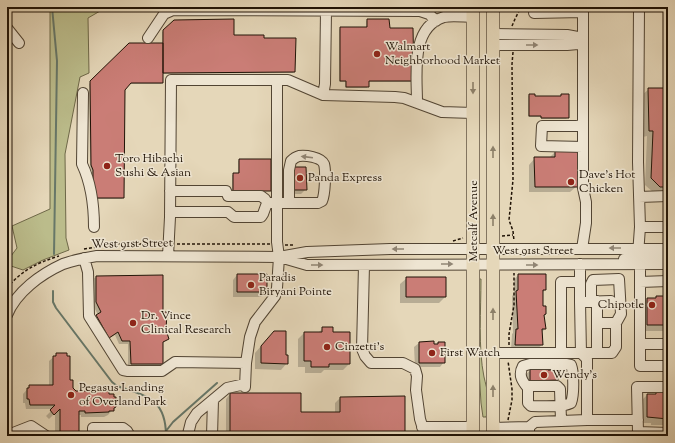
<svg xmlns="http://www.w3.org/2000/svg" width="675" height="443" font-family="'Sorts Mill Goudy',serif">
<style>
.green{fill:#bbbc8b;stroke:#6e6848}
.shadow{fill:#0003}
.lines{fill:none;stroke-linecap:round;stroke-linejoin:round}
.stream{stroke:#677768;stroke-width:2}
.building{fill:#ca7d76;stroke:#201306}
.minor-casing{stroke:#514433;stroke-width:12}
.major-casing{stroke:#201306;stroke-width:14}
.path{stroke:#201306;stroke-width:1.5;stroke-dasharray:3 2;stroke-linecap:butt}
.minor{stroke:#eee5d2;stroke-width:10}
.major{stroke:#e5d7b9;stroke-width:13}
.oneway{fill:#918676}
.oneway2{fill:#8c7f68}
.poi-dot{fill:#8f2418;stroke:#eee5d2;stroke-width:1.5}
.labels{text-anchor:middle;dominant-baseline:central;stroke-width:3;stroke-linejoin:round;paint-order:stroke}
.poi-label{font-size:12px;fill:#201306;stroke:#eee5d2;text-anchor:start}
.street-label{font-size:12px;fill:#201306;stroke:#eee5d2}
</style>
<rect width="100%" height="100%" fill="#e5d7b9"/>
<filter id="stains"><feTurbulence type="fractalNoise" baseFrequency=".005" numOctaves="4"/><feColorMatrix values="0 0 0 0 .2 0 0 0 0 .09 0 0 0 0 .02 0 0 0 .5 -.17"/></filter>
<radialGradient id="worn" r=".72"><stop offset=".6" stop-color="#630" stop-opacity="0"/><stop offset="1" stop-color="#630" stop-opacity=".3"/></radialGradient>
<path class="green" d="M50,7H107L88,18L89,73L80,77L65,154L66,238L69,250L43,260L23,270L11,266V256L17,248L12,226L50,209Z
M478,279H481C481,309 478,348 484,377C487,389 491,405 486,417H483L481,403L477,336Z"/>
<path class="shadow" d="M367,20L389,29L413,81L412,82H368L367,88H345V82H339V30L340,28H366V21Z
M174,21L233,36L263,39L294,72L293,73L162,74V83L161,84H129L124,89L123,198L122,199H92V172L90,167L89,84L129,44H162V32Z
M649,89H668V193H654L645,185L647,136L643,137L642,95Z
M529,95L534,97L560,96L561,95L568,117L566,119H541V117H528V96Z
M556,151L577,186L570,192H529V165L535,158H549Z
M239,160L270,190L269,191L232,192V175L238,174V161Z
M294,168L306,189L301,194H289Z
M237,275L266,292L261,297H233V280Z
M518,275L545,290L542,293L545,329L541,333L542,345L537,349L511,350L512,334L513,333L512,296L514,294V280Z
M96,277L162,313L168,339L162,343V364L159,367H128V344H119L115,335L106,340L94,319L98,315L93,305V279Z
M407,278L445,297L439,303H400V284Z
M657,297H668V331H641V305L647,299H655Z
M323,328L332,333H349V364L343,370H324L321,373H305V367H298V339L304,333H318Z
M268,338L285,356L287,363L281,370L255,369V353Z
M433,342V345H437L439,343L444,362L440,367H415L414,347L419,343Z
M57,354L72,388L76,392L115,407L108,415L104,417H81V415H78V434L77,436H55V413L49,419L46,416L53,409H26L25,403H23V394L30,386H49V361Z
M531,370L547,371L557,380L553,385H526V374Z
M656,393H668V425H651V423H641V401L647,395H655Z
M230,394L300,413H335V403L340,398L404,436H226V399Z"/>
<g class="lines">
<path class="stream" d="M52,7L57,61L54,254
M53,291V302L56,308L112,382L117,386C147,396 166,399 166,436
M166,431L173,422L217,383"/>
</g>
<path class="building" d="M234,19V35H264V38H296L295,72L163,73V30L174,20Z
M367,19H389L390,28H413L414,81H369V87H346V81H340V27H367Z
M129,43H163V83H131L125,90L124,198H93V170L91,165L90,81Z
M648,88H668V187H660L651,178L653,131H649Z
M529,94H535V96H561V94H569V118H541V116H529Z
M555,150H578V187H535L534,157H555Z
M239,159H271V191H233V173H239Z
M293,167H306L307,190H294Z
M237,274H267V292H237Z
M518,274H546V290H543V306H546V314L544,315L546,329H542L543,345H515L516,329H518L516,291L518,290Z
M163,275V312H167L166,330L169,339L163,342V364H131L130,341H122L118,332L109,338L96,315L101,312L96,302V276Z
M406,277H446V297H406Z
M656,296H668V325H647V298H656Z
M322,327H333V332H350V364H329V367H311V361H304V332H322Z
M274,331H286V355H288V364L261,363V346Z
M434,341V344H438V342H445V363H419V342Z
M56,353H67V356H70V380H73V388L76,391H109V394H114V397H116V407L114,408V411H109V412L85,413V411H79V435H76V436H65V435L60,434V409L54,415L50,410L55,405H30L29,399H27V388H29V385H53V356H56Z
M544,368H548V370H558V380L530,381V369H544Z
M656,392H668V419L647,417V394H656Z
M230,393H301V412H340V397L405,396V436H230Z"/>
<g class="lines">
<defs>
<path id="minor" d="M534,13L583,12
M7,28L19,43
M148,38L164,14L173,10L420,11L429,14L436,21
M493,45H567L578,44L583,38L567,35L493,34
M83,93L82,164C91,183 94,206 94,227
M323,95L325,84L326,11
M417,102C417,75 410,27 444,17C453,15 464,17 473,17
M583,147L541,146L542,126H577L583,124
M170,191H226L228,196H261L265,199L267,203
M639,197L668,196
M267,203H318L322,201C325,195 326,171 324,164C321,157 305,155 299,156C295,157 293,159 291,161L289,170V203
M170,212H228L234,217H261L263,214L267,203
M640,227H668
M582,249L586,223V202L583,188V7
M168,256L170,217L171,80H288L323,95L395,97L404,98L442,112L473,113
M668,256H644L640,259V366H668
M84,258L88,272L89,316L123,370L128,371H162L175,362L246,363
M283,258L307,265L668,264
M624,259H636L638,255L640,227L638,162L639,7
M580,264V302L611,301
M364,265L362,349L365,356L371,363H403L415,369L417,376L416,390L420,419L424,432L422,436
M640,282L668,281
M597,301V353
M580,302L581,353H612L616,347V323L621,314L619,279L593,280L591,284V301
M7,315C16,292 41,274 63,264C74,260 85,258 97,256L279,257L307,252L390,249H668
M597,323H616
M640,344H668
M493,353H581L587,359V420L535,422L529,427
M561,353V282H580
M245,387L246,363L250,337L255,322L275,296L277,288L279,257L277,242V80
M668,387H637L638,432L668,433
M528,388C522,381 518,375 523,366L530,364H566L571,365C574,373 574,395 571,403C560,408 543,406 531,406L528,403V388L529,386H557L560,389L561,421
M587,420H638
M422,427H473
M493,428L529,427V436
M188,434L191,422L197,413L227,388L245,384
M8,435L31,426L46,436
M93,436V428H123L127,431L130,436
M212,436L213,400"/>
<path id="major" d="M473,7V436
M493,436V7"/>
</defs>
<use href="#minor" class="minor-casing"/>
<use href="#major" class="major-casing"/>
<path class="path" d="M512,26L515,19L521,7
M513,52L512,64L513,180L509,220L513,231L514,241
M502,236L513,235
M453,241L463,238
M177,244H270
M285,245H294
M84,249L118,244H160
M7,288C22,270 37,263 59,256
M509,345V334L514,305V273
M508,420L512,400V389L508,361"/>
<use href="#minor" class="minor"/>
<use href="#major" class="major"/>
</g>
<defs><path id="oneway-solid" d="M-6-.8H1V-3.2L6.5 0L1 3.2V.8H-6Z"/></defs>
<g class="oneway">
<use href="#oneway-solid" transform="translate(532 45)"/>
<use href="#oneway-solid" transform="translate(307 157) rotate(-173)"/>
<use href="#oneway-solid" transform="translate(615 248) rotate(-180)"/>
<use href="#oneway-solid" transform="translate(398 249) rotate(180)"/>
<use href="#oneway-solid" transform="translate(447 264)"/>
<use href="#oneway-solid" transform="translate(317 265)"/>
<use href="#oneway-solid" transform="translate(532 265)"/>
</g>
<g class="oneway2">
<use href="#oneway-solid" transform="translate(473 88) rotate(90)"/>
<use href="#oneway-solid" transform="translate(493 152) rotate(-90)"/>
<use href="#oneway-solid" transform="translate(493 220) rotate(-90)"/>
<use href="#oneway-solid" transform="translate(493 314) rotate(-90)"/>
<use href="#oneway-solid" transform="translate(493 391) rotate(-90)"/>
</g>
<g class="poi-dot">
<circle cx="377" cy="54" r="4"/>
<circle cx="107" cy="166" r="4"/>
<circle cx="300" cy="178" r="4"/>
<circle cx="571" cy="182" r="4"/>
<circle cx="251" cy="285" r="4"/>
<circle cx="652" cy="305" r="4"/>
<circle cx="133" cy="323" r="4"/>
<circle cx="327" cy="347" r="4"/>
<circle cx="432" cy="353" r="4"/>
<circle cx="544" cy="375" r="4"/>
<circle cx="71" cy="395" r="4"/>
</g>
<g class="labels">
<g class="poi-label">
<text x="385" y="47">Walmart<tspan x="385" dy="14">Neighborhood Market</tspan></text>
<text x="115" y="159">Toro Hibachi<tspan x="115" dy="14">Sushi &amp; Asian</tspan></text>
<text x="579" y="175">Dave's Hot<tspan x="579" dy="14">Chicken</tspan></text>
<text x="308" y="178">Panda Express</text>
<text x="259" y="278">Paradis<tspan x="259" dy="14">Biryani Pointe</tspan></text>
<text x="644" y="305" text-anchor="end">Chipotle</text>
<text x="141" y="316">Dr. Vince<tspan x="141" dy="14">Clinical Research</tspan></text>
<text x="335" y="347">Cinzetti's</text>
<text x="440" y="353">First Watch</text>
<text x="552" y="375">Wendy's</text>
<text x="79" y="388">Pegasus Landing<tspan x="79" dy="14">of Overland Park</tspan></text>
</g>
<g class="street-label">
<text transform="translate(474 221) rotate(-90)">Metcalf Avenue</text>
<text transform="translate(132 244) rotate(-1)">West 91st Street</text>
<text x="533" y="251">West 91st Street</text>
</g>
</g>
<rect width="675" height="443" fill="none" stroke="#e5d7b9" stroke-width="24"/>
<rect x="8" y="8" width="659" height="427" fill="none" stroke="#201306" stroke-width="2"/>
<rect x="12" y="12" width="651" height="419" fill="none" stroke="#201306"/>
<rect width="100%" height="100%" filter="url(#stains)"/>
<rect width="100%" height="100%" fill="url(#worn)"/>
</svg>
